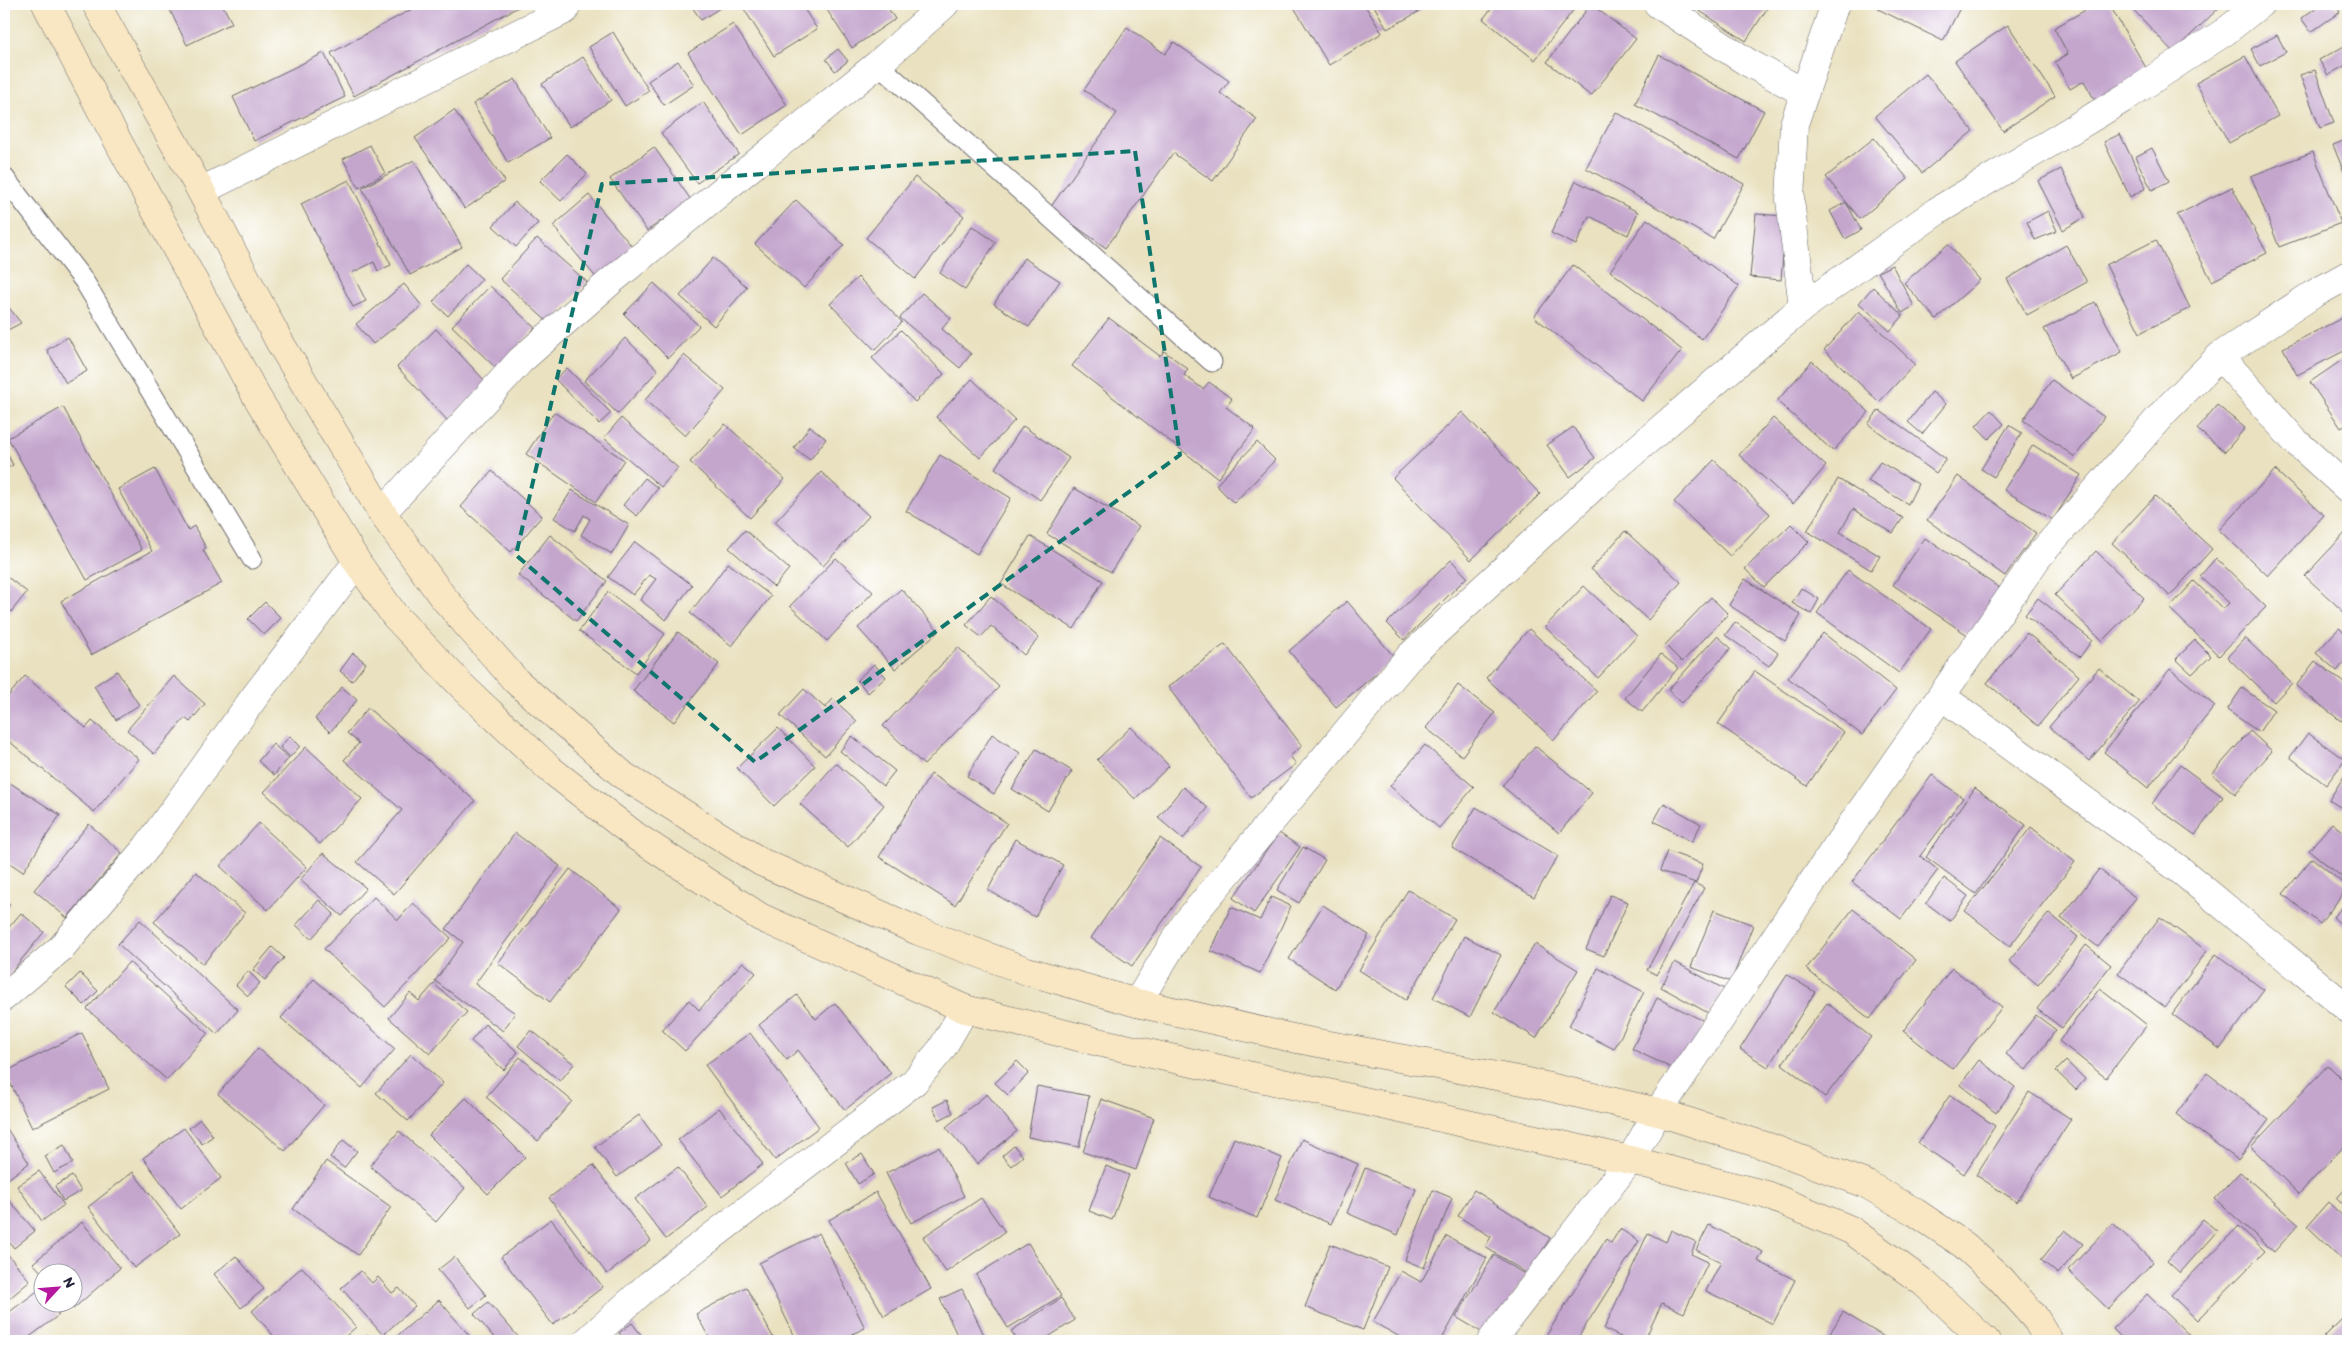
<svg xmlns="http://www.w3.org/2000/svg" width="2352" height="1345" font-family="Itim,sans-serif">
<style>
.building{fill:#c4a6cd}
.lines{fill:none;stroke-linecap:round;stroke-linejoin:round}
.service-casing{stroke:#686569;stroke-width:21}
.minor-casing{stroke:#686569;stroke-width:29}
.secondary-casing{stroke:#686569;stroke-width:29}
.service{stroke:#fff;stroke-width:19}
.minor{stroke:#fff;stroke-width:28}
.secondary{stroke:#f9e7c3;stroke-width:28}
.marked{fill:none;stroke:#0f766e;stroke-width:4;stroke-dasharray:10 6;stroke-linejoin:round}
</style>
<rect width="100%" height="100%" fill="#fff"/>
<filter id="ink" filterUnits="userSpaceOnUse"><feTurbulence type="fractalNoise" baseFrequency=".02" numOctaves="2"/><feDisplacementMap in="SourceGraphic" scale="10" xChannelSelector="R" yChannelSelector="G"/><feConvolveMatrix kernelMatrix="1 2 1 2 8 2 1 2 1" color-interpolation-filters="sRGB"/></filter>
<filter id="wash" filterUnits="userSpaceOnUse"><feTurbulence type="fractalNoise" baseFrequency=".0096" numOctaves="4" result="noise"/><feDisplacementMap in="SourceGraphic" scale="20" xChannelSelector="R" yChannelSelector="G"/><feGaussianBlur stdDeviation="1.12" result="paint"/><feColorMatrix in="noise" values="0 0 0 0 0 0 0 0 0 0 0 0 0 0 0 0 0 1.4 0 .05"/><feComposite in="paint" operator="in"/></filter>
<g filter="url(#wash)">
<rect width="100%" height="100%" fill="#e9e1bf"/>
<g id="blocks">
<path class="building" d="M167,4H222L232,23L187,45Z
M421,4H519L520,6L354,96L331,53Z
M690,4H726L701,20Z
M746,4H801L817,29L774,56L742,6Z
M823,4H885L895,19L852,48Z
M1292,4H1364L1382,33L1329,65Z
M1373,4H1433L1387,29Z
M1495,4H1578L1535,60L1483,19Z
M1591,4L1636,39L1591,96L1547,62Z
M1689,4H1770L1746,41Z
M1881,4H1962L1943,41L1878,9Z
M2096,4H2109L2149,73L2097,104L2084,81L2070,89L2055,62L2068,54L2054,28Z
M2128,4H2219L2221,6L2173,52Z
M2322,4H2334L2340,12L2311,32L2301,18Z
M733,24L787,105L742,135L688,53Z
M2008,25L2055,96L2003,131L1955,61Z
M1127,27L1165,54L1174,42L1229,81L1220,93L1257,119L1213,181L1173,153L1106,248L1050,208L1117,113L1084,90Z
M613,32L649,91L625,106L589,47Z
M2277,35L2286,52L2260,66L2251,49Z
M2348,44V64L2328,75L2319,60Z
M838,49L848,61L835,71L826,59Z
M324,53L345,97L254,141L233,97Z
M1659,55L1764,111L1739,159L1635,104Z
M2245,56L2278,116L2229,143L2196,83Z
M583,57L611,100L570,127L542,84Z
M678,61L694,85L664,105L648,81Z
M2315,70L2334,123L2320,128L2300,75Z
M1926,74L1973,131L1922,173L1875,116Z
M515,79L550,138L508,163L473,104Z
M703,102L739,154L697,183L661,133Z
M454,110L505,181L465,209L415,138Z
M1616,112L1744,184L1713,239L1586,168Z
M2120,134L2146,188L2130,197L2104,142Z
M1874,138L1908,179L1860,219L1826,177Z
M2348,139V182L2333,145Z
M370,145L385,173L359,188L343,159Z
M654,147L691,200L647,231L610,179Z
M2152,148L2169,181L2152,190L2135,157Z
M2313,152L2341,223L2279,247L2251,176Z
M567,154L587,174L561,201L540,181Z
M414,160L462,247L410,275L362,188Z
M2061,169L2085,217L2063,230L2038,181Z
M915,177L964,216L915,279L866,238Z
M349,180L391,265L378,271L374,262L352,273L366,301L353,307L301,204Z
M1576,181L1638,212L1628,235L1589,216L1576,245L1551,233Z
M2232,187L2267,253L2212,281L2177,215Z
M589,195L635,250L599,281L553,226Z
M796,200L844,245L804,288L755,244Z
M515,202L538,223L516,247L493,226Z
M1846,202L1861,230L1845,239L1830,211Z
M2048,211L2057,231L2035,240L2027,222Z
M1756,214L1786,216L1781,280L1750,277Z
M1647,219L1739,286L1702,339L1610,271Z
M972,226L996,242L965,290L940,273Z
M537,238L587,282L550,324L500,279Z
M2156,240L2190,308L2140,333L2106,265Z
M1948,244L1980,280L1936,319L1904,283Z
M2066,245L2087,282L2027,315L2007,279Z
M713,258L747,287L714,326L680,296Z
M1024,258L1060,281L1029,327L994,304Z
M466,264L482,279L448,316L433,302Z
M1573,265L1682,350L1642,401L1534,317Z
M1892,265L1914,306L1902,313L1878,272Z
M858,277L902,322L875,350L830,304Z
M654,283L699,326L668,358L624,314Z
M404,284L422,306L373,344L356,324Z
M490,286L535,328L497,369L452,326Z
M1873,287L1903,316L1890,331L1859,303Z
M922,293L951,318L942,329L971,354L960,368L900,318Z
M4,301L21,323L4,332Z
M2095,302L2122,352L2071,379L2044,329Z
M1859,311L1915,364L1879,402L1824,350Z
M2348,315V349L2297,375L2283,348Z
M1109,318L1160,356L1164,351L1188,369L1184,375L1203,389L1209,382L1232,399L1226,407L1255,429L1218,478L1072,366Z
M436,329L487,383L448,421L397,367Z
M901,330L944,374L915,402L872,358Z
M68,337L87,371L66,383L47,350Z
M625,338L658,370L618,414L584,381Z
M684,355L725,390L685,436L645,400Z
M2348,356V424L2341,428L2310,382Z
M1812,361L1869,412L1833,451L1777,401Z
M567,368L611,413L599,424L555,379Z
M972,379L1015,420L980,458L936,417Z
M2052,380L2104,417L2075,457L2023,420Z
M1932,392L1946,404L1922,434L1908,422Z
M2217,405L2245,428L2225,452L2197,429Z
M63,407L142,550L87,580L8,438Z
M1879,410L1946,459L1936,473L1868,424Z
M1991,410L2004,424L1989,439L1976,426Z
M554,412L624,460L596,502L526,454Z
M1462,412L1540,494L1471,560L1393,478Z
M621,418L678,468L661,487L604,438Z
M1773,418L1826,466L1793,504L1739,455Z
M725,424L785,479L750,518L690,462Z
M2009,425L2022,433L1994,477L1981,469Z
M810,426L826,439L810,460L794,448Z
M1023,426L1069,458L1040,500L995,468Z
M1573,427L1595,458L1570,477L1547,445Z
M1257,442L1275,460L1234,503L1216,485Z
M2033,445L2081,475L2053,520L2004,490Z
M4,447L13,465L4,470Z
M940,455L1011,498L977,554L906,511Z
M1714,460L1770,514L1730,556L1674,502Z
M1880,462L1918,484L1908,504L1868,481Z
M155,469L188,530L194,526L206,548L203,550L222,583L91,655L61,601L152,551L118,489Z
M2275,470L2324,515L2268,576L2219,530Z
M492,471L542,516L511,552L461,507Z
M821,472L869,516L823,566L775,522Z
M1958,476L2036,533L2005,576L1927,520Z
M645,478L658,488L637,516L623,505Z
M1838,479L1903,518L1893,533L1853,509L1840,532L1880,556L1871,570L1807,531Z
M1074,488L1139,526L1111,572L1047,534Z
M572,490L629,525L612,554L581,535L590,519L584,515L575,531L554,518Z
M2155,496L2212,549L2170,596L2112,543Z
M1791,524L1809,542L1764,587L1745,569Z
M745,530L789,569L774,587L729,548Z
M1625,531L1681,582L1648,620L1591,569Z
M2346,532L2348,534V616L2305,576Z
M550,535L607,581L576,621L518,575Z
M1030,536L1103,581L1074,629L1001,584Z
M1925,538L2001,589L1969,636L1893,585Z
M635,542L692,585L666,620L640,600L656,579L649,575L633,595L608,577Z
M2096,551L2144,598L2102,641L2055,595Z
M836,558L873,592L827,641L790,606Z
M2216,558L2266,607L2219,656L2169,608L2194,581L2223,609L2229,603L2200,576Z
M1451,560L1467,577L1404,640L1387,623Z
M728,563L771,596L732,646L690,613Z
M1848,570L1931,629L1899,673L1817,613Z
M6,576L27,592L11,612L4,606V578Z
M1745,579L1801,615L1785,641L1729,605Z
M1584,586L1637,636L1598,678L1545,627Z
M1801,588L1819,599L1811,614L1792,603Z
M901,589L939,631L895,669L858,628Z
M608,592L665,634L636,673L579,631Z
M991,596L1039,638L1024,655L991,626L981,637L966,625Z
M1711,597L1728,614L1682,662L1665,645Z
M2038,598L2092,640L2080,657L2025,615Z
M1347,601L1395,658L1336,707L1289,651Z
M265,602L281,618L264,635L248,619Z
M1735,622L1778,653L1769,666L1725,635Z
M2339,628L2348,636V658L2337,671L2316,653Z
M1529,629L1597,691L1554,740L1486,678Z
M678,632L719,664L674,722L633,691Z
M1823,633L1896,690L1862,735L1788,678Z
M2027,633L2079,676L2038,726L1987,683Z
M1717,636L1731,648L1682,703L1668,690Z
M2245,638L2292,683L2274,702L2227,657Z
M2195,640L2211,656L2192,674L2176,659Z
M1225,644L1302,746L1290,756L1296,764L1251,798L1168,687Z
M958,647L999,687L924,765L883,726Z
M353,653L366,663L352,681L340,671Z
M1661,654L1678,668L1642,712L1625,698Z
M2315,661L2348,686V711L2341,721L2296,686Z
M874,664L886,677L868,693L857,680Z
M2099,668L2139,702L2089,761L2049,727Z
M2170,669L2215,706L2148,788L2104,752Z
M117,671L139,705L116,720L94,686Z
M1755,671L1844,732L1807,786L1718,724Z
M25,676L86,728L92,721L139,759L94,812L4,737V701Z
M174,676L205,704L190,722L185,718L154,754L127,730Z
M1458,685L1495,713L1462,756L1426,728Z
M342,687L357,700L330,732L315,719Z
M2242,688L2274,710L2259,732L2227,710Z
M804,689L825,708L833,699L857,721L825,756L780,715Z
M368,708L475,801L394,894L357,862L402,810L344,760L359,743L347,733Z
M1131,727L1169,766L1135,799L1097,760Z
M778,728L815,766L774,806L737,768Z
M2250,731L2272,751L2235,794L2212,774Z
M2308,733L2345,760L2326,785L2290,757Z
M992,734L1020,753L994,794L967,776Z
M290,736L300,746L290,757L280,747Z
M852,736L895,771L883,786L840,751Z
M273,744L289,758L274,775L258,761Z
M1425,745L1474,787L1439,828L1390,786Z
M1535,746L1592,793L1559,833L1502,786Z
M306,747L362,799L320,844L264,792Z
M1036,749L1072,771L1048,811L1012,789Z
M836,763L884,805L848,847L800,804Z
M2180,765L2223,797L2195,835L2152,804Z
M2346,773L2348,775V800L2343,809L2329,800Z
M931,774L1007,823L955,905L879,857Z
M1932,775L1963,798L1920,856L1938,870L1901,919L1852,882Z
M4,779L60,815L23,872L4,859Z
M1183,787L1208,808L1183,839L1158,818Z
M1975,788L2026,825L1976,894L1926,857Z
M1664,803L1701,824L1692,842L1654,821Z
M1476,807L1558,856L1534,897L1452,848Z
M259,823L307,867L268,910L220,866Z
M2332,823L2348,836V882L2309,850Z
M89,824L122,853L67,918L34,890Z
M2031,827L2075,862L2010,946L1965,911Z
M515,833L560,866L475,984L515,1013L503,1031L435,981L463,942L446,929Z
M1279,833L1300,847L1254,913L1233,898Z
M1160,838L1201,867L1132,966L1091,938Z
M1015,839L1063,865L1035,917L988,890Z
M1303,847L1325,860L1299,903L1277,890Z
M1667,851L1703,864L1696,883L1660,871Z
M323,853L366,888L342,916L300,880Z
M2312,858L2348,887L2320,924L2283,894Z
M570,869L621,909L550,1002L498,963Z
M2099,869L2136,898L2098,947L2061,918Z
M196,872L245,913L203,964L154,922Z
M1944,878L1968,896L1950,921L1926,903Z
M1694,883L1704,888L1657,975L1647,970Z
M1408,890L1455,919L1406,1000L1359,970Z
M1610,895L1628,902L1604,956L1586,949Z
M374,897L398,920L413,903L451,938L385,1007L324,949Z
M1271,897L1291,906L1260,973L1211,951L1231,907L1260,920Z
M4,900L10,904L4,913Z
M319,900L334,914L311,939L296,925Z
M2348,901V931L2333,917Z
M1323,905L1369,935L1335,989L1289,959Z
M1853,909L1916,960L1870,1019L1806,969Z
M1714,910L1753,925L1731,982L1691,967Z
M21,913L44,932L4,981V933Z
M2049,913L2078,937L2038,985L2009,961Z
M2160,917L2207,951L2165,1007L2118,973Z
M140,920L238,1010L217,1034L118,944Z
M1464,936L1501,955L1470,1017L1433,998Z
M1535,944L1578,970L1536,1038L1494,1012Z
M2086,945L2111,965L2062,1028L2037,1009Z
M272,947L284,958L265,980L253,970Z
M2216,954L2264,990L2220,1049L2172,1014Z
M129,962L208,1033L167,1080L87,1009Z
M743,962L756,973L685,1051L662,1030L689,1000L699,1010Z
M1675,962L1724,989L1710,1014L1661,987Z
M1598,968L1644,992L1614,1049L1569,1026Z
M1952,968L2002,1007L1953,1069L1903,1031Z
M248,971L260,983L248,996L236,985Z
M80,973L98,991L84,1005L66,987Z
M1787,975L1815,992L1768,1067L1740,1049Z
M314,979L395,1049L362,1088L281,1018Z
M434,984L467,1012L430,1054L389,1018L410,993L419,1001Z
M2100,988L2147,1025L2106,1078L2059,1041Z
M797,995L816,1019L835,1003L891,1073L845,1110L798,1050L787,1060L759,1025Z
M1657,998L1706,1022L1682,1073L1632,1049Z
M1827,1003L1871,1037L1825,1097L1782,1064Z
M2036,1015L2056,1030L2026,1070L2006,1054Z
M485,1024L518,1052L504,1070L471,1041Z
M531,1030L574,1064L560,1081L518,1046Z
M82,1033L109,1089L32,1128L5,1072Z
M750,1033L819,1127L775,1160L705,1065Z
M258,1048L324,1105L285,1151L218,1094Z
M411,1054L443,1083L408,1121L376,1093Z
M520,1057L572,1101L538,1141L486,1097Z
M1979,1060L2015,1087L1996,1113L1960,1085Z
M1017,1061L1029,1073L1008,1095L995,1083Z
M2066,1061L2085,1079L2076,1090L2056,1071Z
M2328,1065L2348,1085V1142L2299,1194L2251,1147Z
M2207,1073L2269,1120L2238,1160L2176,1114Z
M1037,1086L1089,1096L1079,1147L1028,1137Z
M2029,1092L2071,1119L2017,1202L1976,1175Z
M987,1094L1017,1131L977,1164L946,1127Z
M1950,1095L1995,1126L1964,1174L1918,1143Z
M466,1098L525,1157L488,1194L429,1135Z
M1101,1099L1154,1118L1136,1170L1083,1152Z
M947,1100L953,1113L939,1120L933,1107Z
M719,1108L763,1164L722,1196L678,1140Z
M639,1115L661,1145L617,1177L595,1147Z
M200,1119L213,1136L202,1144L189,1128Z
M4,1124L29,1163L4,1182Z
M184,1128L221,1178L181,1209L143,1158Z
M399,1131L465,1188L436,1222L370,1166Z
M1234,1138L1282,1158L1257,1218L1209,1197Z
M1302,1139L1358,1164L1331,1224L1275,1200Z
M343,1140L357,1151L344,1168L330,1157Z
M64,1145L73,1163L54,1173L45,1156Z
M1014,1146L1023,1156L1011,1166L1002,1156Z
M939,1147L964,1196L911,1223L886,1173Z
M862,1154L874,1174L858,1184L846,1163Z
M326,1161L391,1207L358,1255L293,1209Z
M593,1165L651,1241L607,1274L549,1198Z
M1106,1166L1129,1175L1112,1220L1089,1211Z
M678,1167L708,1207L666,1239L635,1199Z
M1365,1168L1416,1189L1398,1235L1347,1213Z
M39,1171L64,1205L42,1221L17,1186Z
M133,1172L180,1234L134,1268L88,1207Z
M2240,1172L2299,1224L2274,1252L2215,1199Z
M72,1176L81,1191L63,1201L55,1186Z
M2348,1186V1209L2337,1198Z
M1433,1190L1452,1198L1424,1268L1405,1260Z
M1474,1190L1550,1238L1528,1274L1485,1247L1491,1237L1458,1216Z
M876,1192L931,1289L884,1316L829,1220Z
M4,1194L35,1231L14,1248L4,1236Z
M981,1198L1005,1232L946,1272L923,1237Z
M2328,1202L2348,1221V1265L2307,1226Z
M551,1219L603,1287L553,1325L501,1257Z
M2203,1219L2217,1231L2180,1273L2167,1261Z
M82,1222L120,1268L73,1309L67,1302H72V1272H41L33,1263Z
M2113,1223L2153,1262L2108,1309L2068,1270Z
M1709,1225L1763,1252L1758,1261L1795,1280L1773,1324L1706,1291L1721,1262L1696,1250Z
M2239,1226L2265,1251L2197,1320L2171,1295Z
M1620,1229L1639,1241L1576,1341H1543L1606,1239L1611,1243Z
M1671,1230L1696,1242L1691,1254L1708,1262L1684,1313L1662,1303L1644,1341H1629L1604,1329L1648,1233L1666,1242Z
M2065,1230L2083,1244L2058,1274L2041,1260Z
M819,1233L865,1328L838,1341H797L759,1263Z
M1447,1236L1487,1258L1441,1341H1407L1373,1322L1401,1271L1421,1282Z
M1028,1243L1061,1296L1008,1328L976,1275Z
M1330,1244L1388,1267L1363,1330L1305,1307Z
M4,1250L30,1281L4,1303Z
M1494,1255L1526,1275L1488,1336L1456,1317Z
M236,1256L264,1289L241,1308L214,1274Z
M454,1257L486,1295L470,1308L438,1270Z
M302,1267L356,1327L340,1341H278L252,1311Z
M361,1271L372,1283L378,1277L392,1293L399,1288L415,1306L383,1335L341,1288Z
M746,1287L775,1341H711L696,1314Z
M40,1289L42,1293V1302H50L59,1315L24,1341H7L4,1338V1316Z
M962,1289L987,1341H960L940,1299Z
M2147,1294L2191,1337L2187,1341H2125L2113,1329Z
M1061,1298L1075,1320L1042,1341H1018L1011,1331Z
M439,1300L474,1341H391Z
M488,1302L521,1340L497,1341L474,1314Z
M1843,1312L1891,1341H1825Z
M2348,1313V1341H2320Z
M632,1323L646,1341H625L619,1333Z
M368,1335L373,1341H361Z"/>
</g>
</g>
<g filter="url(#ink)">
<use href="#blocks" fill-opacity="0" stroke="#686569" stroke-width="1"/>
<g class="lines">
<defs>
<path id="service" d="M878,64L1212,362
M4,177L84,281L252,559"/>
<path id="minor" d="M1658,4L1747,62L1805,93
M201,191L565,10
M1803,307L1790,200L1794,124L1835,4
M2220,356L2294,440L2348,489
M382,513L521,360L611,281L878,64L945,4
M1941,696L2179,869L2348,1009
M4,997L61,948L147,847L253,699L357,562
M1137,1003L1185,924L1410,656L1594,486L1803,307L1937,211L2126,97L2226,31L2260,4
M587,1341L650,1284L914,1082L941,1050L965,1009
M1491,1341L1630,1160L1658,1112L1838,844L2038,557L2165,411L2220,356L2312,295L2348,275"/>
<path id="secondary" d="M46,4L101,110L255,394L357,562L395,616L462,686L551,770L637,837L760,917L965,1009L1098,1042L1630,1160L1767,1195L1851,1230L1924,1283L1986,1341
M96,4L201,191L279,341L382,513L442,596L516,681L624,776L761,862L918,931L1027,971L1137,1003L1297,1039L1523,1081L1658,1112L1769,1147L1866,1184L1915,1212L1964,1245L2001,1279L2034,1316L2049,1341"/>
</defs>
<use href="#service" class="service-casing"/>
<use href="#minor" class="minor-casing"/>
<use href="#secondary" class="secondary-casing"/>
<use href="#service" class="service"/>
<use href="#minor" class="minor"/>
<use href="#secondary" class="secondary"/>
</g>
</g>
<path class="marked" d="M1135,151L1180,455L755,762L516,555L602,184Z"/>
<rect width="2352" height="1345" fill="none" stroke="#fff" stroke-width="20"/>
<g transform="translate(58 1288) rotate(64)"><circle r="24" fill="#ffffff" stroke="#a7a7b1"/>
<path d="M0-4L9 19L0 12L-9 19Z" fill="#b5179e"/>
<text y="-8" font-size="14" font-weight="bold" text-anchor="middle" fill="#22223b">N</text>
</g>
</svg>
